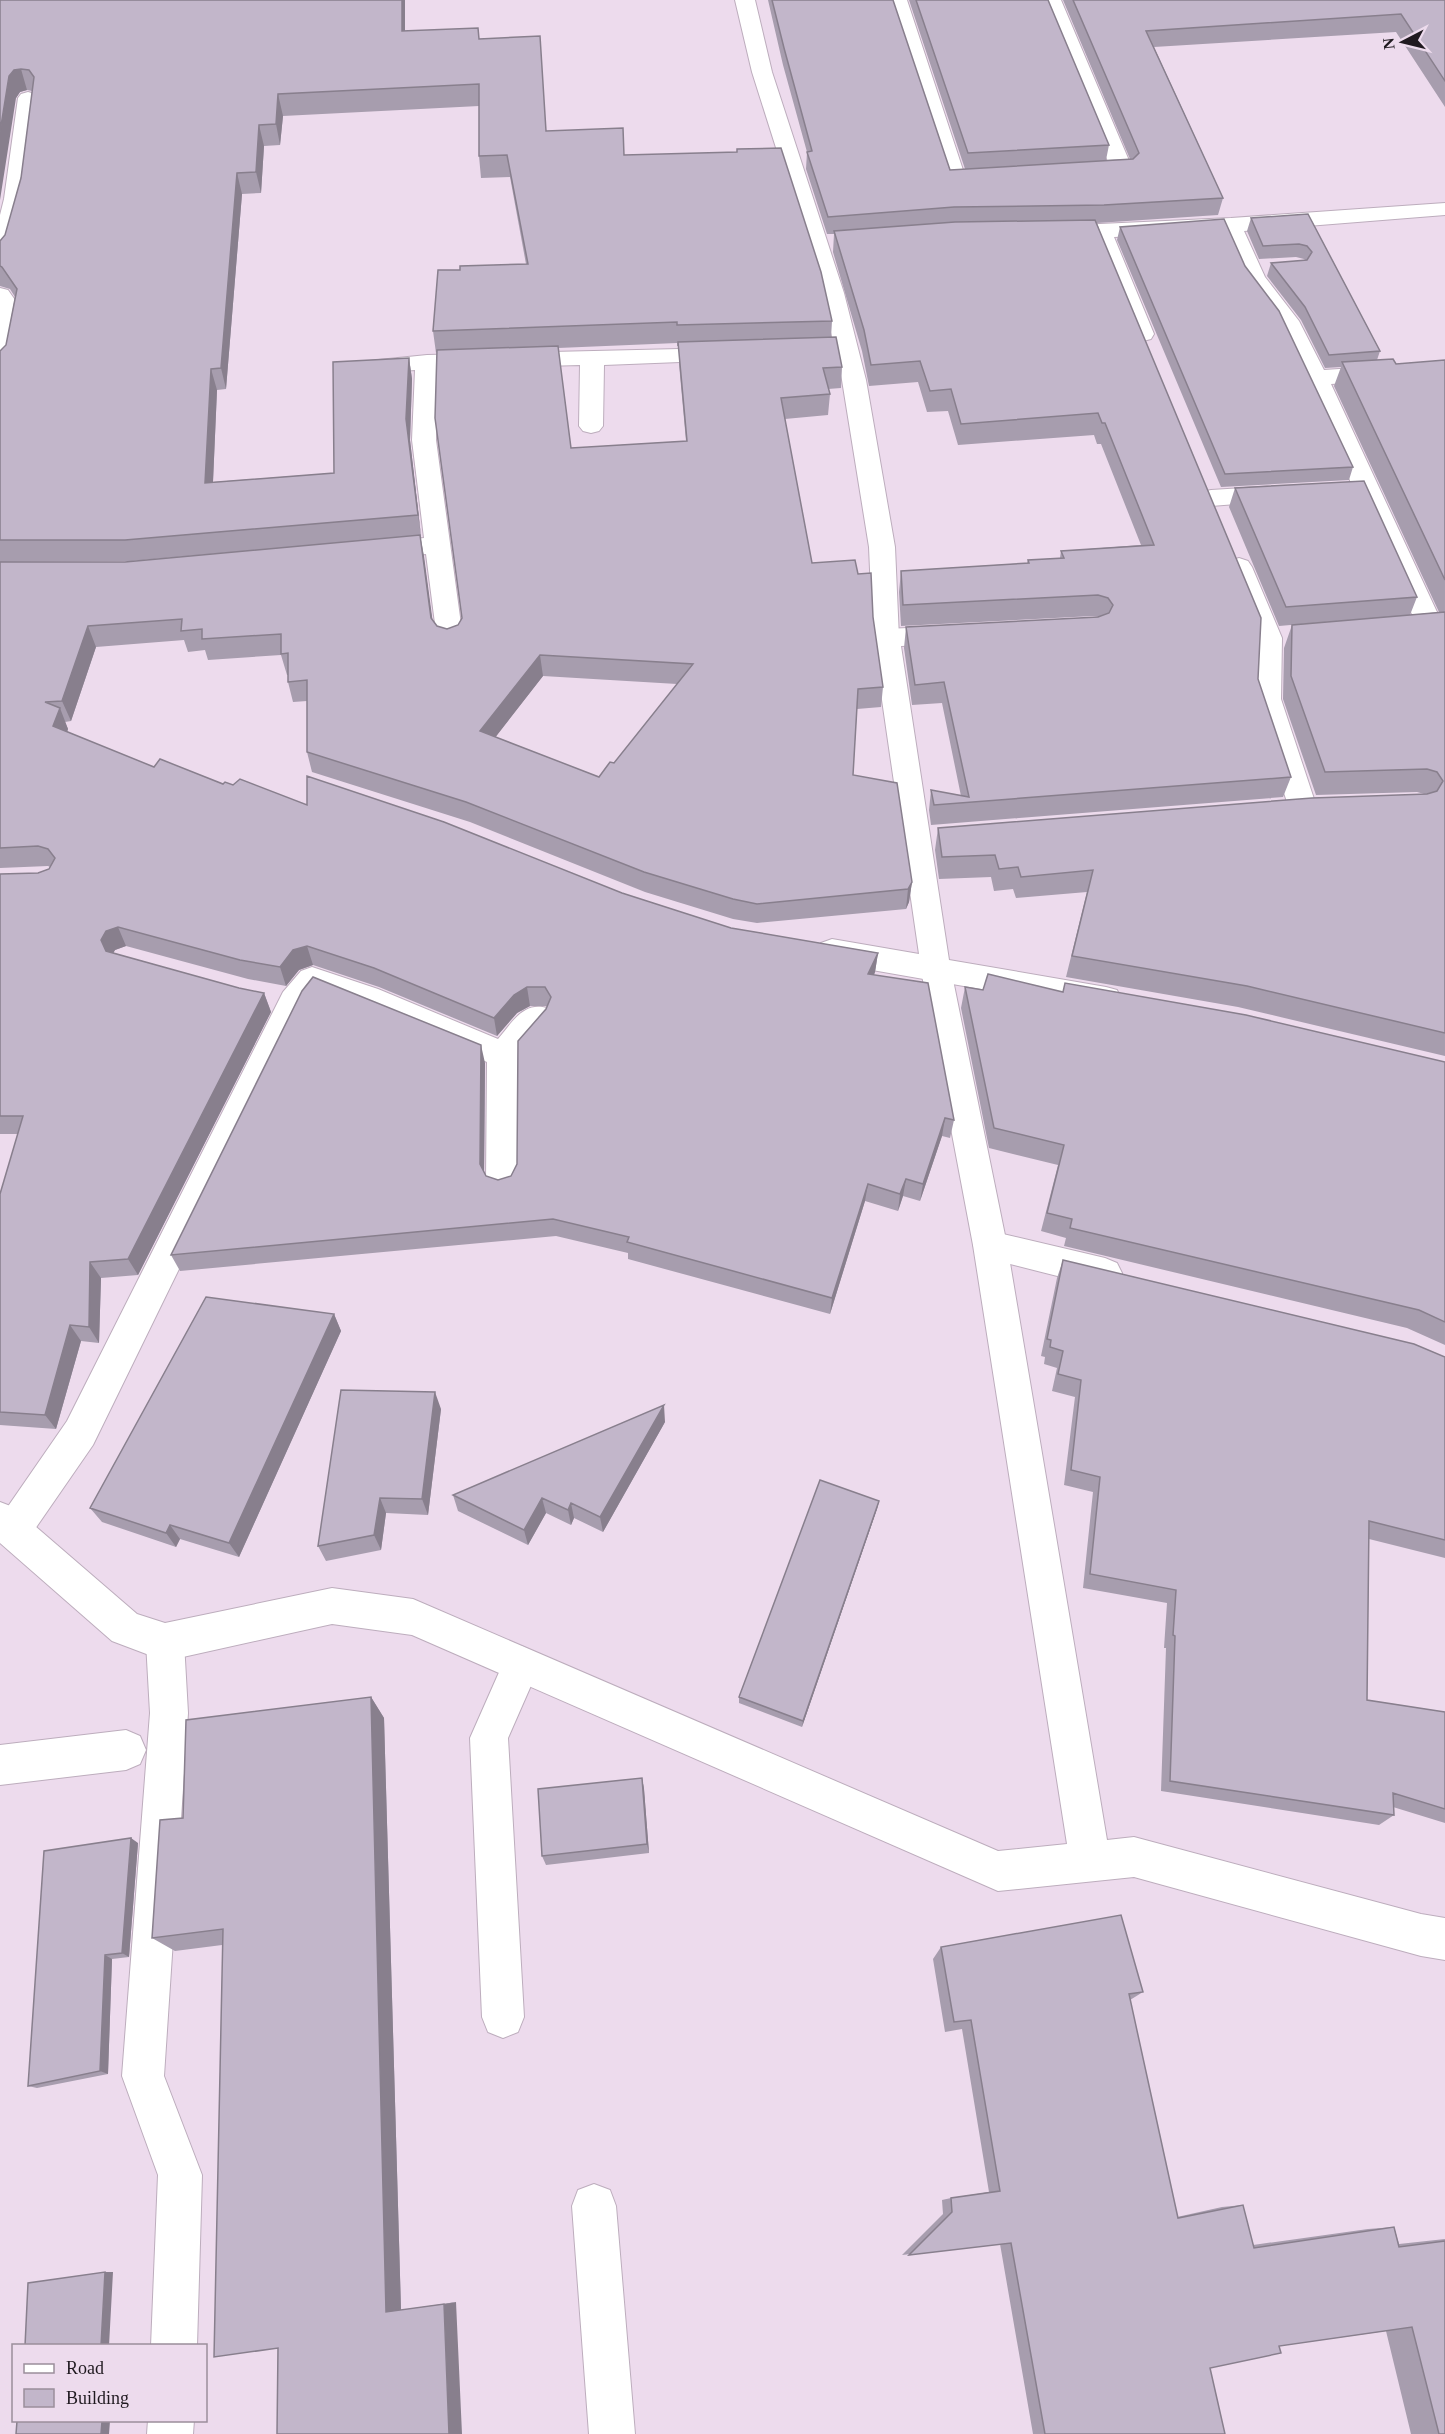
<svg xmlns="http://www.w3.org/2000/svg" width="1445" height="2434" font-family="Georgia,serif">
<style>
.lines{fill:none;stroke-linecap:round;stroke-linejoin:round}
.service-casing{stroke:#bdadbd;stroke-width:2}
.minor-casing{stroke:#bdadbd;stroke-width:2}
.tertiary-casing{stroke:#bdadbd;stroke-width:2}
.service{fill:#fff;fill-rule:evenodd}
.minor{fill:#fff;fill-rule:evenodd}
.tertiary{fill:#fff;fill-rule:evenodd}
.wall{fill:#a79dae;fill-rule:evenodd}
.shaded-wall{fill:#887f8d}
.building{fill:#c2b6ca;stroke:#887f8d;stroke-width:1.5;fill-rule:evenodd}
</style>
<rect width="100%" height="100%" fill="#eddbed"/>
<g class="lines">
<defs>
<path id="service" d="M165,1623L178,1629L184,1642L188,1713L164,2076L202,2175L197,2346H151L158,2175L122,2076L150,1713L146,1642L152,1629Z
M521,1646L534,1652L540,1665L508,1738L524,2017L518,2032L503,2038L488,2032L482,2017L470,1738L508,1652Z
M126,1730L140,1736L146,1750L140,1764L126,1770L0,1785V1745Z
M594,2184L610,2190L616,2206L635,2434H589L572,2206L578,2190Z
M148,2420H194L193,2434H147Z"/>
<path id="minor" d="M887,0H907L964,173L996,174L1000,178L996,182L956,186L948,185L945,180Z
M1041,0H1061L1133,170L1129,174L1089,178L1082,176L1078,172L1082,168L1109,164Z
M28,92L35,94L38,98L26,199L11,255L8,260L0,262V215L4,199L18,98L21,94Z
M1445,203V215L1244,231L1265,277L1299,321L1324,370L1445,362V376L1331,384L1443,625L1439,631L1430,634L1421,631L1417,625L1277,323L1243,278L1223,232L1114,237L1154,334L1151,339L1143,341L1135,339L1132,334L1092,238L1056,240L1048,238L1045,233L1048,228L1056,226L1231,218Z
M0,288L8,290L22,310L12,365L8,370L0,372Z
M723,348L731,350L735,355L731,360L604,365L603,426L599,431L591,433L583,431L579,426L580,365L438,369L436,440L463,639L459,645L450,648L441,645L437,639L426,554L378,558L369,556L365,550L369,544L424,538L412,440L415,370L367,374L359,372L355,367L359,362L427,355Z
M1278,486L1287,488L1290,494L1287,500L1211,506L1202,504L1199,498L1202,492L1211,490Z
M1239,558L1248,561L1252,567L1282,638L1281,699L1317,808L1313,815L1303,818L1293,815L1289,808L1253,699L1256,638L1226,567L1230,561Z
M951,626L960,629L964,635L960,641L951,644L901,646L949,960L1106,987L1117,990L1121,999L1117,1008L1106,1011L832,963L821,959L817,951L821,943L832,939L919,954L873,638L877,632L886,629Z
M312,967L378,989L498,1039C512,1023 523,1001 547,1008L551,1017L547,1026L519,1059L518,1181L514,1191L502,1195L490,1191L486,1181L487,1062L356,1007L318,993L306,1009L93,1445L26,1542L13,1547L0,1542V1518L67,1421L283,992L301,971Z
M990,1231L1105,1258L1117,1263L1122,1273L1117,1283L1105,1288L990,1259L978,1255L973,1245L978,1235Z"/>
<path id="tertiary" d="M735,0H755L772,72L844,293L866,380L895,547L899,638L895,644L886,647L877,644L873,638L869,547L842,380L822,293L752,72Z
M936,958L947,962L951,970L1007,1245L1107,1840L1134,1837L1421,1914L1445,1918V1960L1421,1956L1134,1877L998,1891L412,1635L332,1624L165,1661L112,1641L0,1543V1502L13,1507L137,1614L165,1623L332,1588L413,1599L998,1851L1067,1844L973,1245L921,970L925,962Z"/>
</defs>
<use href="#service" class="service-casing"/>
<use href="#minor" class="minor-casing"/>
<use href="#tertiary" class="tertiary-casing"/>
<use href="#service" class="service"/>
<use href="#minor" class="minor"/>
<use href="#tertiary" class="tertiary"/>
</g>
<path class="wall" d="M0,0L405,31L479,39L546,131L624,155L832,321L831,338L842,367L841,388L828,389L830,394L828,415L785,419L812,563L858,574L873,617L883,687L881,707L857,709L853,775L912,882L909,902L906,909L757,923L733,919L645,892L470,822L312,772L307,752V701L293,702L288,682V675H287L281,655L208,660L205,650L188,652L184,640L96,647L71,721L65,722L68,729L67,732L154,767L223,784L233,785L307,805L622,893L731,928L878,953L875,972L874,975L954,1120L950,1138L942,1136L920,1201L903,1196L898,1211L865,1201L830,1314L628,1259V1253L556,1236L180,1271L171,1255L485,1063L484,1172L486,1176L498,1180L511,1176L517,1164L547,1006H530L517,1013L497,1036L379,987L313,965L299,970L286,986L248,979L126,946L115,950L113,953L239,988L264,993L271,1012L138,1275L101,1278L99,1343L81,1341L56,1429L0,1425V1194L18,1134H0V874L38,873L49,869L50,867L48,866L0,868V562H125L268,549L132,561L0,562V351L6,345L15,297L10,289L0,286V241L5,235L21,178L32,91L27,90L20,92L16,98ZM479,106V156L481,178L510,177L526,264L460,270L433,331L436,353L437,352L462,618L458,625L447,629L437,626L432,620L420,536H421L410,440L412,379L409,358L334,473L213,482L217,390L226,389L242,194L261,193L264,146L280,145L283,116ZM677,343V346H679V364L686,441L571,448L558,348ZM543,676L677,684L614,763L599,777L495,737Z
M768,0H893L950,170L965,169L909,0H1048L1109,145L1106,160L1130,159L1063,0H1445V107L1396,32L1154,47L1223,198L1218,215L1097,223L1258,679L1291,777L1283,797L931,825L929,810L931,790L961,796L942,703L912,705L904,648L906,627L1098,617L1093,616L901,626L899,592L901,571L1027,563L1028,560L1060,558L1061,551L1141,545L1101,444H1097L1094,435L958,445L948,411L927,412L918,382L869,386L862,351L833,252L834,234H827L806,169L807,152L783,65Z
M1308,214L1380,351L1377,360L1396,364L1445,360V1056L1238,1007L1066,977L1087,892L1016,898L1013,889L994,891L991,877L939,879L935,850L938,828L1424,794L1417,792L1316,795L1283,699L1284,648L1292,625L1394,616L1279,626L1229,507L1235,488L1417,597L1410,615L1439,612L1334,386L1341,367L1325,368L1301,320L1267,276L1271,263L1305,260L1304,259L1296,257L1259,259L1247,231L1251,218Z
M1120,227L1245,266L1353,467L1349,480L1221,487L1117,240Z
M965,987L983,990L1062,992L1445,1062V1345L1407,1328L1064,1246L1066,1238L1041,1231L1058,1165L989,1148L961,1008Z
M1063,1260L1445,1357V1558L1369,1539L1367,1700L1445,1712V1823L1393,1807L1394,1815L1379,1825L1161,1791L1166,1648H1164L1167,1603L1083,1588L1093,1492L1064,1485L1075,1397L1052,1391L1057,1368L1044,1364L1045,1357L1041,1356L1057,1278Z
M334,1314L341,1331L239,1557L180,1539L176,1547L102,1522L90,1508Z
M441,1409L428,1515L386,1513L381,1550L326,1561L318,1546Z
M665,1422L603,1532L574,1518L571,1525L546,1513L528,1545L458,1511L453,1495Z
M879,1501L877,1509L802,1727L739,1703V1697Z
M371,1697L384,1718L401,2310L456,2302L278,2348L222,1945L175,1951L152,1938L183,1818Z
M642,1778L644,1789L649,1853L546,1865L542,1856Z
M138,1843L129,1957L112,1959L108,2074L37,2088L28,2086Z
M941,1947L1143,1992L1130,2000L1177,2217L1222,2207L1243,2205L1253,2245L1368,2229L1394,2227L1399,2244L1445,2239V2434H1411L1386,2331L1279,2346L1210,2368L1225,2434H1033L1000,2244L902,2255L943,2214L942,2200L951,2198L989,2192L962,2029L945,2032L933,1959Z"/>
<path class="shaded-wall" d="M402,0H405V52L402,31Z
M21,69L27,90L20,92L16,98L0,200V132L9,76L14,70Z
M278,94L283,116L280,145L276,124Z
M259,125L264,146L261,193L256,172Z
M237,173L242,194L226,389L221,368Z
M409,358L412,379L410,440L421,536L418,515L406,419Z
M211,369L217,390L212,504L205,483Z
M420,535L424,556L435,639L431,618Z
M88,626L96,647L71,721L62,701Z
M540,655L543,676L484,752L480,731Z
M60,708L68,729L62,746L53,726Z
M912,882L909,902L906,909L908,889Z
M118,927L126,946L115,950L110,959L101,940L106,931Z
M307,946L313,965L299,970L286,986L280,967L293,950Z
M878,953L875,972L866,993L868,974Z
M527,987L530,1006L517,1013L497,1036L494,1018L514,995Z
M264,993L271,1012L138,1275L128,1259Z
M481,1045L485,1063L484,1181L480,1164Z
M945,1118L942,1136L920,1201L923,1184Z
M906,1179L903,1196L898,1211L900,1194Z
M868,1184L865,1201L830,1314L832,1298Z
M90,1262L101,1278L99,1343L89,1327Z
M334,1314L341,1331L239,1557L229,1543Z
M70,1325L81,1341L56,1429L45,1415Z
M435,1392L441,1409L428,1515L422,1499Z
M664,1405L665,1422L603,1532L600,1517Z
M380,1498L386,1513L381,1550L374,1535Z
M542,1498L546,1513L528,1545L524,1530Z
M879,1501L877,1509L802,1727L803,1721Z
M571,1503L574,1518L571,1525L568,1510Z
M170,1525L180,1539L176,1547L166,1533Z
M371,1697L384,1718L401,2310L386,2312Z
M642,1778L644,1789L649,1853L647,1844Z
M131,1838L138,1843L129,1957L122,1953Z
M105,1955L112,1959L108,2074L100,2071Z
M105,2272H113L109,2346H101Z
M456,2302L462,2434H449L444,2304Z
M102,2421H110L109,2434H101Z"/>
<path class="building" d="M0,0H402V31L478,28L479,39L540,36L546,131L623,128L624,155L737,152V149L781,148L821,272L832,321L677,325V322L433,331L438,270H460V266L528,264L507,155L479,156V84L278,94L276,124L259,125L256,172L237,173L221,368L211,369L205,483L334,473L333,362L409,358L406,419L418,515L125,540H0V351L6,345L17,289L2,267L0,266V241L5,235L21,178L34,77L29,70L21,69L14,70L9,76L0,132Z
M772,0H893L950,170L1133,159L1139,153L1073,0H1445V81L1401,14L1146,31L1223,198L1104,205L954,207L828,217L807,152L812,151L784,48Z
M916,0H1048L1109,145L968,153Z
M1308,214L1380,351L1329,355L1305,307L1271,263L1307,260L1312,252L1307,246L1299,244L1263,246L1251,218Z
M1224,219L1245,266L1279,311L1353,467L1225,474L1120,227Z
M1095,220L1261,618L1258,679L1291,777L934,805L931,790L969,797L944,682L915,685L906,627L1098,617L1109,613L1113,605L1108,598L1098,595L903,605L901,571L1029,563L1028,560L1064,558L1061,551L1154,545L1105,423H1102L1098,413L961,424L951,389L930,391L920,361L871,365L864,330L834,231L955,222Z
M836,337L842,367L823,368L830,394L781,398L812,563L855,560L858,574L871,573L873,617L883,687L858,689L853,775L897,783L912,882L908,889L757,904L733,899L644,872L466,802L307,752V680L288,682V653L281,654V634L202,639V629L181,631L182,619L88,626L62,701L45,702L60,708L53,726L154,767L160,759L223,784L225,782L233,785L240,779L307,805V776L444,822L622,893L731,928L878,953L868,974L928,983L954,1120L945,1118L923,1184L906,1179L900,1194L868,1184L832,1298L627,1242L629,1237L553,1219L171,1255L302,991L313,977L481,1045L480,1164L486,1176L498,1180L511,1176L517,1164L518,1041L546,1009L551,997L545,987H527L514,995L494,1018L374,968L307,946L293,950L280,967L240,960L118,927L106,931L101,940L106,951L239,988L264,993L128,1259L90,1262L89,1327L70,1325L45,1415L0,1412V1194L23,1116H0V874L38,873L49,869L55,858L48,849L38,846L0,848V562H125L420,535L431,618L437,626L447,629L458,625L462,618L435,418L437,350L558,346L571,448L687,441L678,342ZM540,655L693,664L614,763L610,762L599,777L480,731Z
M1393,359L1396,364L1445,360V580L1342,362Z
M1364,481L1417,597L1286,607L1235,488Z
M1445,612V1033L1247,986L1072,956L1093,870L1021,877L1018,867L999,869L995,855L942,857L938,828L1312,798L1427,794L1437,791L1443,781L1437,772L1427,769L1325,772L1291,676L1292,625Z
M988,974L1063,992L1065,983L1246,1015L1445,1062V1322L1419,1310L1070,1228L1072,1219L1047,1213L1064,1145L994,1128L965,987L983,990Z
M1063,1260L1414,1344L1445,1357V1540L1369,1521L1367,1700L1445,1712V1809L1393,1793L1394,1815L1170,1781L1175,1636L1173,1635L1176,1590L1090,1574L1100,1477L1071,1470L1081,1380L1058,1374L1063,1351L1050,1347L1051,1340L1047,1339Z
M206,1297L334,1314L229,1543L170,1525L166,1533L90,1508Z
M341,1390L435,1392L422,1499L380,1498L374,1535L318,1546Z
M664,1405L600,1517L571,1503L568,1510L542,1498L524,1530L453,1495Z
M820,1480L879,1501L803,1721L739,1697Z
M371,1697L386,2312L444,2304L449,2434H277L278,2348L214,2357L223,1929L152,1938L160,1820L183,1818L186,1720Z
M642,1778L647,1844L542,1856L538,1789Z
M131,1838L122,1953L105,1955L100,2071L28,2086L44,1851Z
M1121,1915L1143,1992L1129,1994L1178,2218L1243,2205L1254,2248L1394,2227L1399,2247L1445,2241V2434H1439L1412,2327L1279,2346L1281,2353L1210,2368L1225,2434H1045L1011,2243L909,2255L952,2212L951,2198L1000,2191L971,2020L954,2022L941,1947Z
M105,2272L101,2346H25L28,2283Z
M17,2421H102L101,2434H16Z"/>
<rect x="12" y="2344" width="195" height="78" fill="#eddbed" stroke="#9b8e9b" stroke-width="1.5"/>
<rect x="24" y="2364" width="30" height="9" fill="#ffffff" stroke="#9b8e9b" stroke-width="1.5"/>
<text x="66" y="2374" font-size="18" fill="#201a20">Road</text>
<rect x="24" y="2389" width="30" height="18" fill="#c2b6ca" stroke="#9b8e9b" stroke-width="1.5"/>
<text x="66" y="2404" font-size="18" fill="#201a20">Building</text>
<g transform="translate(1403 42) rotate(263)" stroke="#eddbed" stroke-width="4.5" paint-order="stroke">
<path d="M0-4.5L10 22L0 15L-10 22Z" fill="#201a20"/>
<text y="-9" font-size="16" font-weight="bold" text-anchor="middle" fill="#201a20">N</text>
</g>
</svg>
